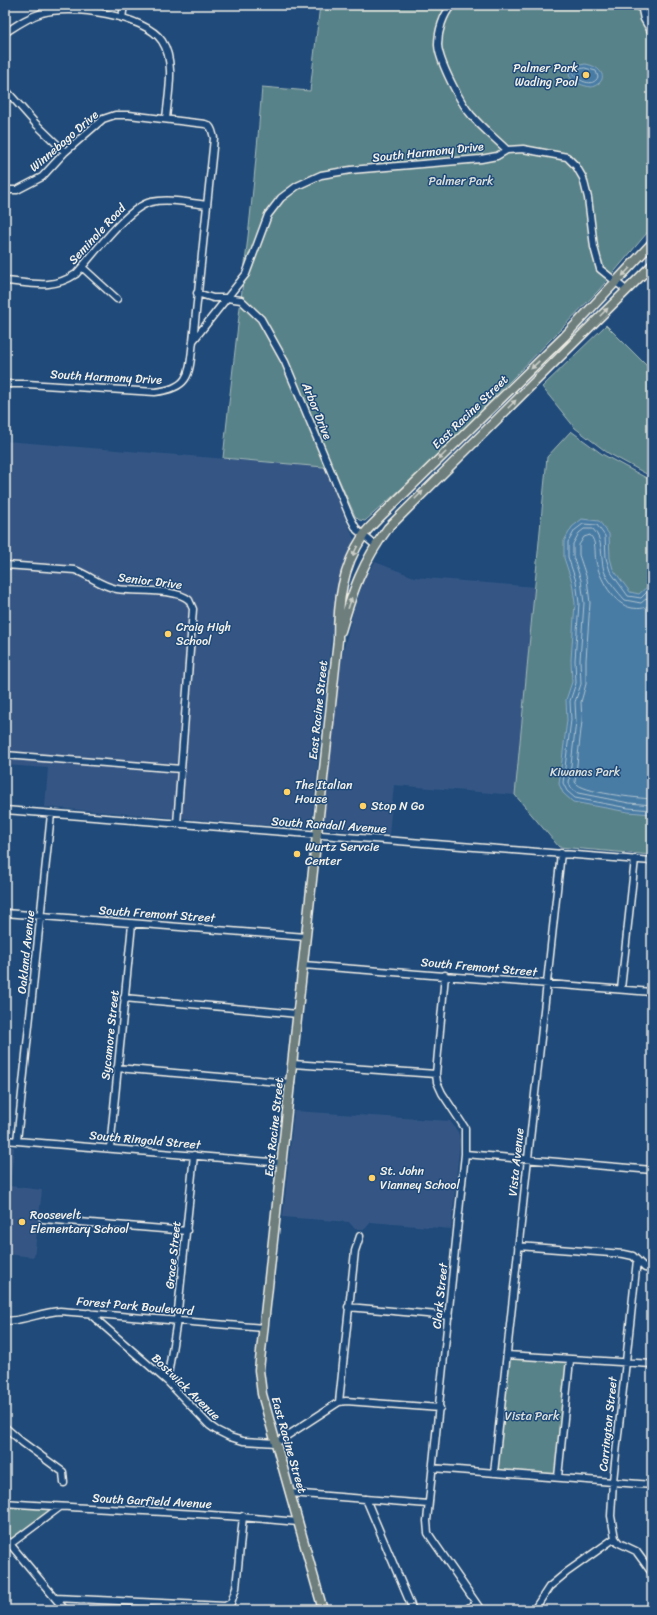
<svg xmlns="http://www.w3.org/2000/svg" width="657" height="1615" font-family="Sriracha,sans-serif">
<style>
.built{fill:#355785}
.green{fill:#588289;stroke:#a6bab8}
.water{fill:#487ca5;stroke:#8dabc0}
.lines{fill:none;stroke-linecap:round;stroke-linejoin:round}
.shore{stroke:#afc2cd;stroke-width:1}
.minor-casing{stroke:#f4f1e8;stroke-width:9}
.major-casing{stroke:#f4f1e8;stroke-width:11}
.minor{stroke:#1f4a7a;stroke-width:6}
.major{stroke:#6d7e7c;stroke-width:8}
.oneway{fill:#cccec8}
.poi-dot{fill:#ffd166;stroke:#1f4a7a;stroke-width:1.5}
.labels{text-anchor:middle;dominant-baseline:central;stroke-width:3;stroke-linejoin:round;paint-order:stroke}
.poi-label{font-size:12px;fill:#f4f1e8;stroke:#1f4a7a;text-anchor:start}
.street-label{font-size:12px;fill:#f4f1e8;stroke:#1f4a7a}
.park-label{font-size:12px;fill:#dde0da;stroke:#1f4a7a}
</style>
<rect width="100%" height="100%" fill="#1f4a7a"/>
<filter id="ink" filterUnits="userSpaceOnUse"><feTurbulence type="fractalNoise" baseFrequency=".025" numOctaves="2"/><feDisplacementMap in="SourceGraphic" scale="8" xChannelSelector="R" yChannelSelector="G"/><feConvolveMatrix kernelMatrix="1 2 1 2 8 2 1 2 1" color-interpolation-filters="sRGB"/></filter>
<g filter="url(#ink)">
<path class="built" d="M5,441L325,467L355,542L340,579L335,603L312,817L309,827L302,828L45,807L48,768L5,765Z
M375,562L414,577L535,587L515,795L394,785L389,834L323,828L332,729L342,656L354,609L365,578Z
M294,1111L450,1121L458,1132L460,1140L451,1229L371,1222L365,1229H355L349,1222L283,1217Z
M5,1146L14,1147L10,1186L42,1190L34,1257L5,1254Z"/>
<path class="green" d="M320,5H652V227L599,290L428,465L365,521L359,520L355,516L334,468L223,458C236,334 253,211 262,87L310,91Z
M606,325L648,367L652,364V477L608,453L575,428L542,387Z
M571,431L602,454L652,481V855L559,847L515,795L547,457Z
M507,1355L570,1360L558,1477L494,1473Z
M5,1503L60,1507L11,1544L5,1538Z"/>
<path class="water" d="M585,64C601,66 611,80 592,87C582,86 576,83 569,76L571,67Z
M582,519L599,521L609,534L610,558L613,569L630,592L639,594L648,586L652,571V814L628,812L573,802L563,793L559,784L567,720L566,700L572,682L571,660L575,603L572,582L564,558V541L572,527Z"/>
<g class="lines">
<path class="shore" d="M585,68L596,71L598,77C593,88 579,81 573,74L575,70Z
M652,585L650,589L641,598L628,596L610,571L606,558L605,536L597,525L583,524L575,530L568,542V557L576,581L579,603L575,660L576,683L570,701L571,720L563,783L567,791L575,798L628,808L652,810
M652,594L641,603L625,600C618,592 608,581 604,571C600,557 604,540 593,529H584L579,533L573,544V556L581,580L584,603L580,660L581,684L575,702L576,721L569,783L571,788L578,793L629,803L652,805
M652,603C646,609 640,609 632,608C614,605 599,578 596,561C594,552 597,542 590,535L584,537L579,545V555L587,579L590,603L586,660V684L581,702L582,721L575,782C581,793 638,798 652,799"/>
<defs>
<path id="minor" d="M452,5C443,15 438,31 438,45C439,61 460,103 472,116C482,128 496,139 507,150
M641,5L644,19L652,33
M122,18L124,5
M5,33C17,25 28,17 42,13C70,4 145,15 162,41C176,62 168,95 166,119
M5,89L36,124L65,152
M5,190H17L42,177L65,152L103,119L115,115H129L205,124C212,126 212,131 214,138L193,341C189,372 192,388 155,392L27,384H5
M82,267L117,299
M5,281C32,283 52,290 76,274C93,255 128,207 151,202C169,198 189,203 207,205
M197,293L213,298H227L241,300L261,319L285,362L350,517L357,530L375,545
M193,341L246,274L268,215L281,198L297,186L321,175L351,170L481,159L497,156L507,150L523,149L567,157L576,166L583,178L588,198L594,247L600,269L626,290
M5,565L75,570C91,576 100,586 117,589C136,592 176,588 189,600L193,609L177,824
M5,755L181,769
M5,810L652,861
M5,913L306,937
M303,965L652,992
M445,975L436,1074L437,1082L442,1093L465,1128V1154L427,1521L428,1533L434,1542L481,1610
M621,989L635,859
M124,998L298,1014
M293,1064L436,1074
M117,1068L291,1083
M5,1140L283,1163
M17,1141L51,814
M110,1148L132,924
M465,1154L652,1170
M43,1219L187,1231
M518,1246L624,1254L633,1256L645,1268L652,1269
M637,1260L613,1481L611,1516L615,1538L619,1543L636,1551L652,1573
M348,1307L449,1316
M89,1313L167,1381L209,1425L216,1430L230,1437L243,1441L276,1443L339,1402L346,1401L440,1408
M5,1321C24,1321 41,1312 60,1311L264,1328
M507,1355L652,1364
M167,1381L177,1320L194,1155
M339,1402L355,1251L360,1236
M5,1427L22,1442L63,1472L64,1483
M432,1468L652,1485
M494,1473L561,853
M558,1477L570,1360
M290,1493L428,1504
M366,1499L413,1610
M5,1503C103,1510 201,1512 298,1522
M5,1538L65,1610
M5,1548L60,1507
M55,1598L225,1606L231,1603L236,1588L243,1516
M465,1610L476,1603
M534,1610L549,1587L567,1572L615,1538"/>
<path id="major" d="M341,631C353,590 362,563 388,528L652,265
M323,1610L262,1394L259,1370L338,640C338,602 342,568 363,536C367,529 374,524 379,518L564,337L652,243"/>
</defs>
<use href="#minor" class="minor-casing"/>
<use href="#major" class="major-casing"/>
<use href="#minor" class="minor"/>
<use href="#major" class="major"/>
</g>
<defs><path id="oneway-solid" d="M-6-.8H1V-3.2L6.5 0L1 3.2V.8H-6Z"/></defs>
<g class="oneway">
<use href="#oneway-solid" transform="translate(626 272) rotate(133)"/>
<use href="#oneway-solid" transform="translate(604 312) rotate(-45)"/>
<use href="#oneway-solid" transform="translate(535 365) rotate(136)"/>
<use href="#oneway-solid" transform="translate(512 404) rotate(-45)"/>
<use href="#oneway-solid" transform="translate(442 456) rotate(135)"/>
<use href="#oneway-solid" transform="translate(419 495) rotate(-45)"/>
<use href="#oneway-solid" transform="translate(355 551) rotate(117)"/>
<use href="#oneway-solid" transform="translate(350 603) rotate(-72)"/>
</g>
</g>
<g class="poi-dot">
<circle cx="586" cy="75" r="4"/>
<circle cx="168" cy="634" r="4"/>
<circle cx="287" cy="792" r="4"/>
<circle cx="363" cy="806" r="4"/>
<circle cx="297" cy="854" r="4"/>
<circle cx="372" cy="1178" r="4"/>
<circle cx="22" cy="1222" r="4"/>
</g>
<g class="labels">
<g class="poi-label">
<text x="578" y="68" text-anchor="end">Palmer Park<tspan x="578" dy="14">Wading Pool</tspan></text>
<text x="176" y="627">Craig High<tspan x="176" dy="14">School</tspan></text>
<text x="295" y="785">The Italian<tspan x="295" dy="14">House</tspan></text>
<text x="371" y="806">Stop N Go</text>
<text x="305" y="847">Wurtz Servcie<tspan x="305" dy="14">Center</tspan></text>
<text x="380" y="1171">St. John<tspan x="380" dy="14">Vianney School</tspan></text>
<text x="30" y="1215">Roosevelt<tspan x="30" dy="14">Elementary School</tspan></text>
</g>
<g class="street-label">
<text transform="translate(64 141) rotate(-41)">Winnebago Drive</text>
<text transform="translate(428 152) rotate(-6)">South Harmony Drive</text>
<text transform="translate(97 234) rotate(-47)">Seminole Road</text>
<text transform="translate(106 377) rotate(3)">South Harmony Drive</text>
<text transform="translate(317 411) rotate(68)">Arbor Drive</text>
<text transform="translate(470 412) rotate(-44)">East Racine Street</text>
<text transform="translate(150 581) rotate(7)">Senior Drive</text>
<text transform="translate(318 710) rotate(-84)">East Racine Street</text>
<text transform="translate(329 825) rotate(4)">South Randall Avenue</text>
<text transform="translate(157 914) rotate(4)">South Fremont Street</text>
<text transform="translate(26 952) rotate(-84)">Oakland Avenue</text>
<text transform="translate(479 967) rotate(5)">South Fremont Street</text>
<text transform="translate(110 1035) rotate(-84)">Sycamore Street</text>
<text transform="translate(274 1127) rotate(-84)">East Racine Street</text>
<text transform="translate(145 1140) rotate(5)">South Ringold Street</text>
<text transform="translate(516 1162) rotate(-84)">Vista Avenue</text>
<text transform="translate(173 1255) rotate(-84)">Grace Street</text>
<text transform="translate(440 1296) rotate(-84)">Clark Street</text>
<text transform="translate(135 1306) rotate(5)">Forest Park Boulevard</text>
<text transform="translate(186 1387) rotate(44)">Bostwick Avenue</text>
<text transform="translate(608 1424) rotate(-84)">Carrington Street</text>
<text transform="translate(289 1445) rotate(74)">East Racine Street</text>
<text transform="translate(152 1501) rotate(3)">South Garfield Avenue</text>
</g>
<g class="park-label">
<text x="461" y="181">Palmer Park</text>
<text x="585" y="772">Kiwanas Park</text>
<text x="532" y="1416">Vista Park</text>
</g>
</g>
<rect width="657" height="1615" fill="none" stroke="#1f4a7a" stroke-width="20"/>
<rect x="10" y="10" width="637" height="1595" fill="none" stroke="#f4f1e8" stroke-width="1.5" filter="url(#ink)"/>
</svg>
